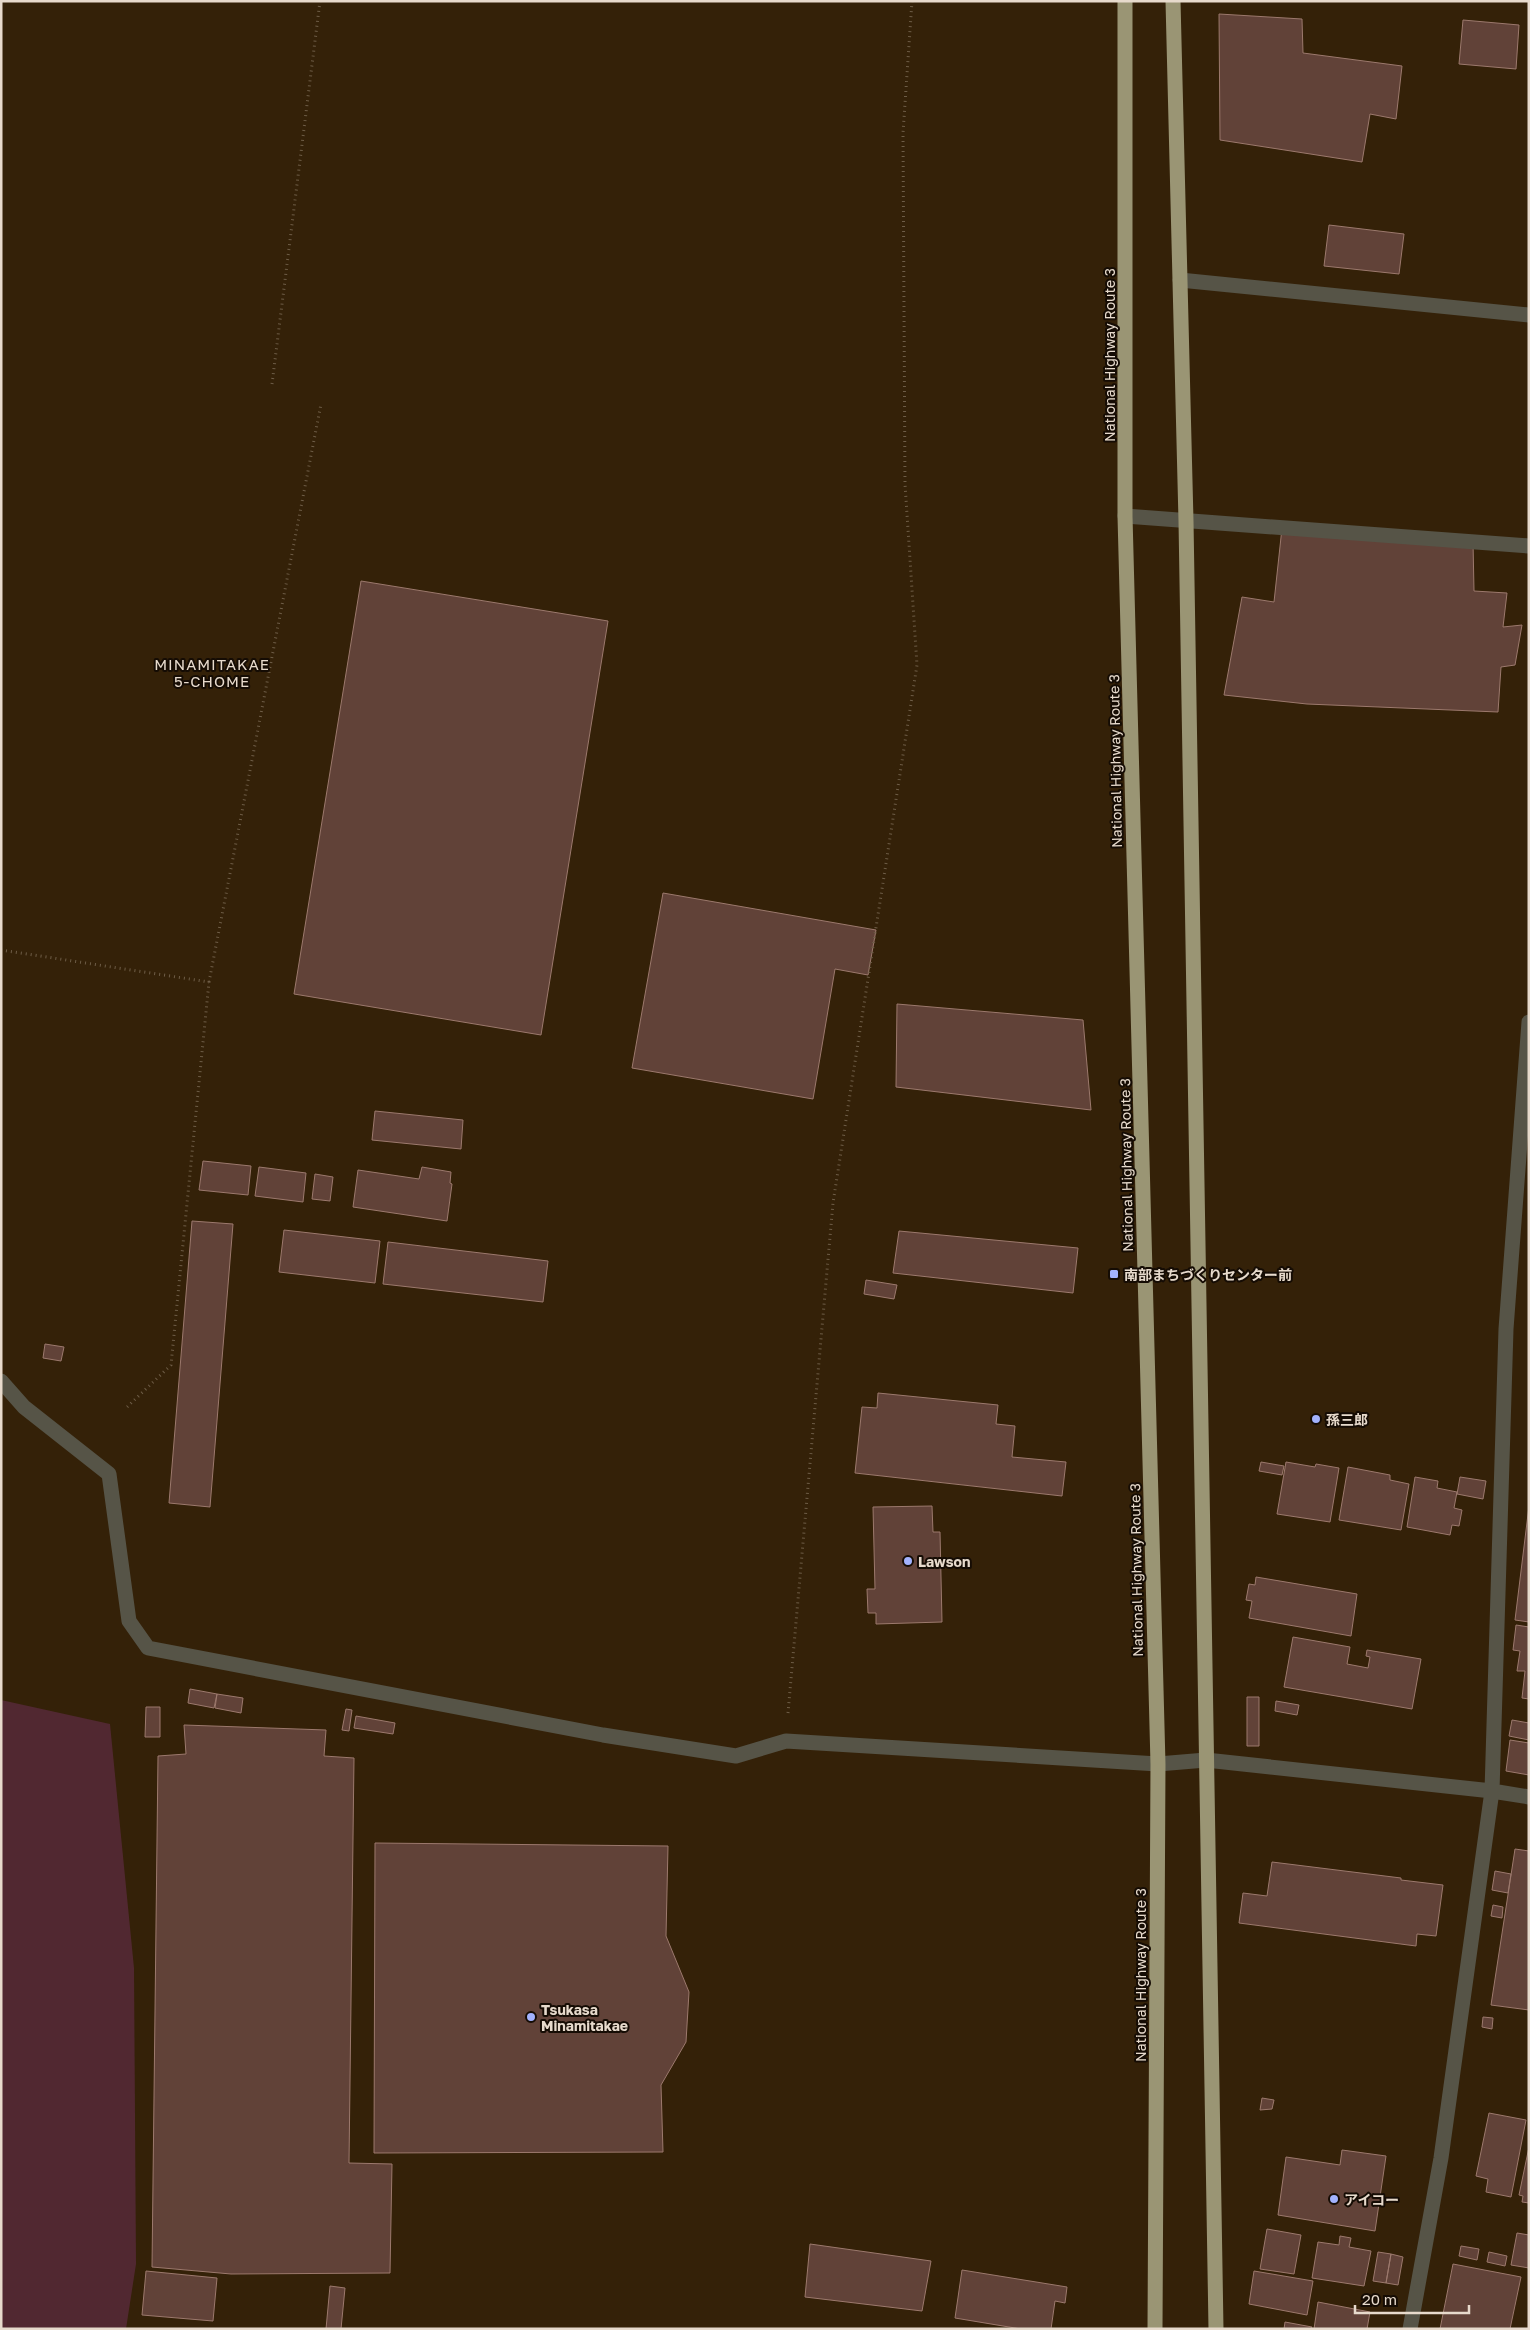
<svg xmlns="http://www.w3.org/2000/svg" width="1530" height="2330" font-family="'Golos Text','Noto Sans JP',sans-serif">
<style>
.green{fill:#512831}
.building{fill:#614238;stroke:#9c796d}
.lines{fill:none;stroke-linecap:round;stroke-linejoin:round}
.path{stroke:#6e5d47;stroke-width:3;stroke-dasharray:1 4;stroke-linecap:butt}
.minor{stroke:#565447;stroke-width:15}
.highway{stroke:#9a9574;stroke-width:15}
.poi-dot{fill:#a2b2fd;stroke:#150c04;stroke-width:2}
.labels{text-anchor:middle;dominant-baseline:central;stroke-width:4;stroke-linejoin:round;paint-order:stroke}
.street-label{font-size:14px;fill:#e7dacc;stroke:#150c04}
.poi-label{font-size:14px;font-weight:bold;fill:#e7dacc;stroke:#150c04;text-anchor:start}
.neighbourhood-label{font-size:15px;letter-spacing:1px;fill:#e7dacc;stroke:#150c04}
</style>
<rect width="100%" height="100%" fill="#342108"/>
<path class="green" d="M1,1700L110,1724L134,1968L136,2264L126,2329H1Z"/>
<path class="building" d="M1219,14L1302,19L1303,53L1402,66L1396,119L1370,114L1362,162L1220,140Z
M1463,20L1519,25L1516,69L1459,64Z
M1329,225L1404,234L1399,274L1324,266Z
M1282,528L1473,542L1474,591L1507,593L1503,627L1522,625L1515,665L1501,667L1498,712L1307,704L1224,695L1242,597L1274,602Z
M361,581L608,621L541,1035L294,994Z
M663,893L876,930L868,975L835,969L813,1099L632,1068Z
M897,1004L1083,1020L1091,1110L896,1087Z
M375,1111L463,1120L461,1149L372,1140Z
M203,1161L251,1166L248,1195L199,1190Z
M259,1167L306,1173L303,1202L255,1196Z
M422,1167L451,1172L450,1183L452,1184L447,1221L353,1207L358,1170L419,1179Z
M315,1174L333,1177L330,1201L312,1199Z
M192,1221L233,1224L210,1507L169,1503Z
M284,1230L380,1241L375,1283L279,1272Z
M899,1231L1078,1248L1073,1293L893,1273Z
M388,1242L548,1261L543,1302L383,1284Z
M866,1280L897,1285L894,1299L864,1294Z
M45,1344L64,1347L61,1361L43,1358Z
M878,1393L998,1405L996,1424L1015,1426L1012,1457L1066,1462L1062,1496L855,1473L862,1407L877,1408Z
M1261,1462L1284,1466L1282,1475L1259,1471Z
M1286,1462L1315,1467L1316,1464L1339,1468L1330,1522L1277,1514Z
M1348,1467L1390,1475V1480L1409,1484L1401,1530L1339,1520Z
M1415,1477L1438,1481L1437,1488L1457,1492L1454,1508L1462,1510L1459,1526L1452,1525L1450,1535L1407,1527Z
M1460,1477L1486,1481L1483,1499L1457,1494Z
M932,1506L933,1532H940L942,1622L876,1624V1613H868L867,1589H875L873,1507Z
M1529,1506V1622L1515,1620Z
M1256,1577L1357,1594L1351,1636L1249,1618L1252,1601L1246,1600L1249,1584L1255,1585Z
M1516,1625L1529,1627V1699L1522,1698L1525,1671H1517L1520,1651L1513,1650Z
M1293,1637L1350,1647L1347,1664L1368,1668L1370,1657L1366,1656L1367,1650L1421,1659L1412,1709L1284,1687Z
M190,1689L217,1694L214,1708L188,1703Z
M217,1694L243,1698L241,1713L215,1708Z
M1247,1697H1259V1746H1247Z
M1276,1701L1299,1705L1297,1715L1275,1711Z
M146,1707H160V1737H145Z
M346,1709L352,1710L349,1731L342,1730Z
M356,1716L395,1723L393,1734L354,1728Z
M1512,1720L1529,1723V1740L1509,1736Z
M184,1725L326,1730L324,1756L354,1758L349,2163L392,2164L390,2273L231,2274L152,2267L158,1756L186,1754Z
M1510,1740L1529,1743V1775L1506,1771Z
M375,1843L668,1846L666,1936L689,1992L686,2042L661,2085L663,2152L374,2153Z
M1515,1849L1529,1851V2010L1491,2005Z
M1272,1862L1401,1878V1880L1443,1885L1436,1936L1417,1934L1416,1946L1239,1923L1243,1893L1267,1896Z
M1495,1871L1511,1874L1508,1893L1492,1890Z
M1493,1905L1503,1907L1502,1918L1491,1916Z
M1483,2017L1493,2018L1492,2029L1482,2027Z
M1262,2098L1274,2100L1272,2109L1260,2110Z
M1489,2113L1526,2120L1511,2197L1486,2192L1488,2179L1476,2176Z
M1529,2147V2203L1522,2202L1523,2196L1519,2195Z
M1342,2150L1386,2156L1375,2231L1278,2215L1286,2157L1340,2165Z
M1267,2229L1301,2235L1294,2274L1260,2269Z
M1517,2233L1529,2235V2268L1511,2265Z
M1340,2236L1351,2238L1349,2247L1371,2251L1364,2286L1312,2278L1318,2242L1339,2245Z
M810,2244L931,2261L922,2311L805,2297Z
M1461,2246L1479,2249L1477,2260L1459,2256Z
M1378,2252L1391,2254L1386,2283L1373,2281Z
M1489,2252L1507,2256L1505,2266L1487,2262Z
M1391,2254L1403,2257L1398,2285L1386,2283Z
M1453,2264L1521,2277L1510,2329H1440Z
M962,2270L1067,2287L1065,2303L1055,2301L1051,2329H1021L955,2318Z
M146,2271L217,2278L213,2321L142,2315Z
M1254,2271L1313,2281L1307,2315L1249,2304Z
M330,2286L345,2288L341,2329H326Z
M1318,2302L1370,2312L1367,2329H1314Z
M1285,2322L1312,2327L1311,2329H1284Z"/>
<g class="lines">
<path class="path" d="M272,384L320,1
M1,950L209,982L171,1365L126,1408
M209,982L321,404
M788,1713L833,1203L917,665L905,484L903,133L912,1"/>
<path class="minor" d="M1180,280L1529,315
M1125,516L1529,546
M1,1381L24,1407L109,1474L129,1621L148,1648L603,1735L736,1756L786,1741L1158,1764L1206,1760L1492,1791L1529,1797
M1410,2329L1441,2158L1492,1791L1506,1329L1529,1022"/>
<path class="highway" d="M1125,1V516L1158,1764L1155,2329
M1173,1L1186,521L1216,2329"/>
</g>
<g class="poi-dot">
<rect x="1109" y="1269" width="10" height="10" rx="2.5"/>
<circle cx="1316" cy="1419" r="5"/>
<circle cx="908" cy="1561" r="5"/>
<circle cx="531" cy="2017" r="5"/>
<circle cx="1334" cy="2199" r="5"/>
</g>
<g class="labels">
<g class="street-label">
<text transform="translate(1109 355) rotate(-90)">National Highway Route 3</text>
<text transform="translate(1115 761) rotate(-91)">National Highway Route 3</text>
<text transform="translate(1126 1165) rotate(-91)">National Highway Route 3</text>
<text transform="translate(1136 1570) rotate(-91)">National Highway Route 3</text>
<text transform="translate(1140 1975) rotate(-90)">National Highway Route 3</text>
</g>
<g class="poi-label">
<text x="1124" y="1274">南部まちづくりセンター前</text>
<text x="1326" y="1419">孫三郎</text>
<text x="918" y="1561">Lawson</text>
<text x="541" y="2009">Tsukasa<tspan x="541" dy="16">Minamitakae</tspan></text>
<text x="1344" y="2199">アイコー</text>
</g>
<g class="neighbourhood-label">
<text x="212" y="664">MINAMITAKAE<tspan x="212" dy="17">5-CHOME</tspan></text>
</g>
</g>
<rect width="1530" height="2330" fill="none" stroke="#e7dacc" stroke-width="5"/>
<path d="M1355 2305v8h114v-8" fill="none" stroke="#e7dacc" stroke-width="2.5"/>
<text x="1362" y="2305" font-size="15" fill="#e7dacc" stroke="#150c04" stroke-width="4" paint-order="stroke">20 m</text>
</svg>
